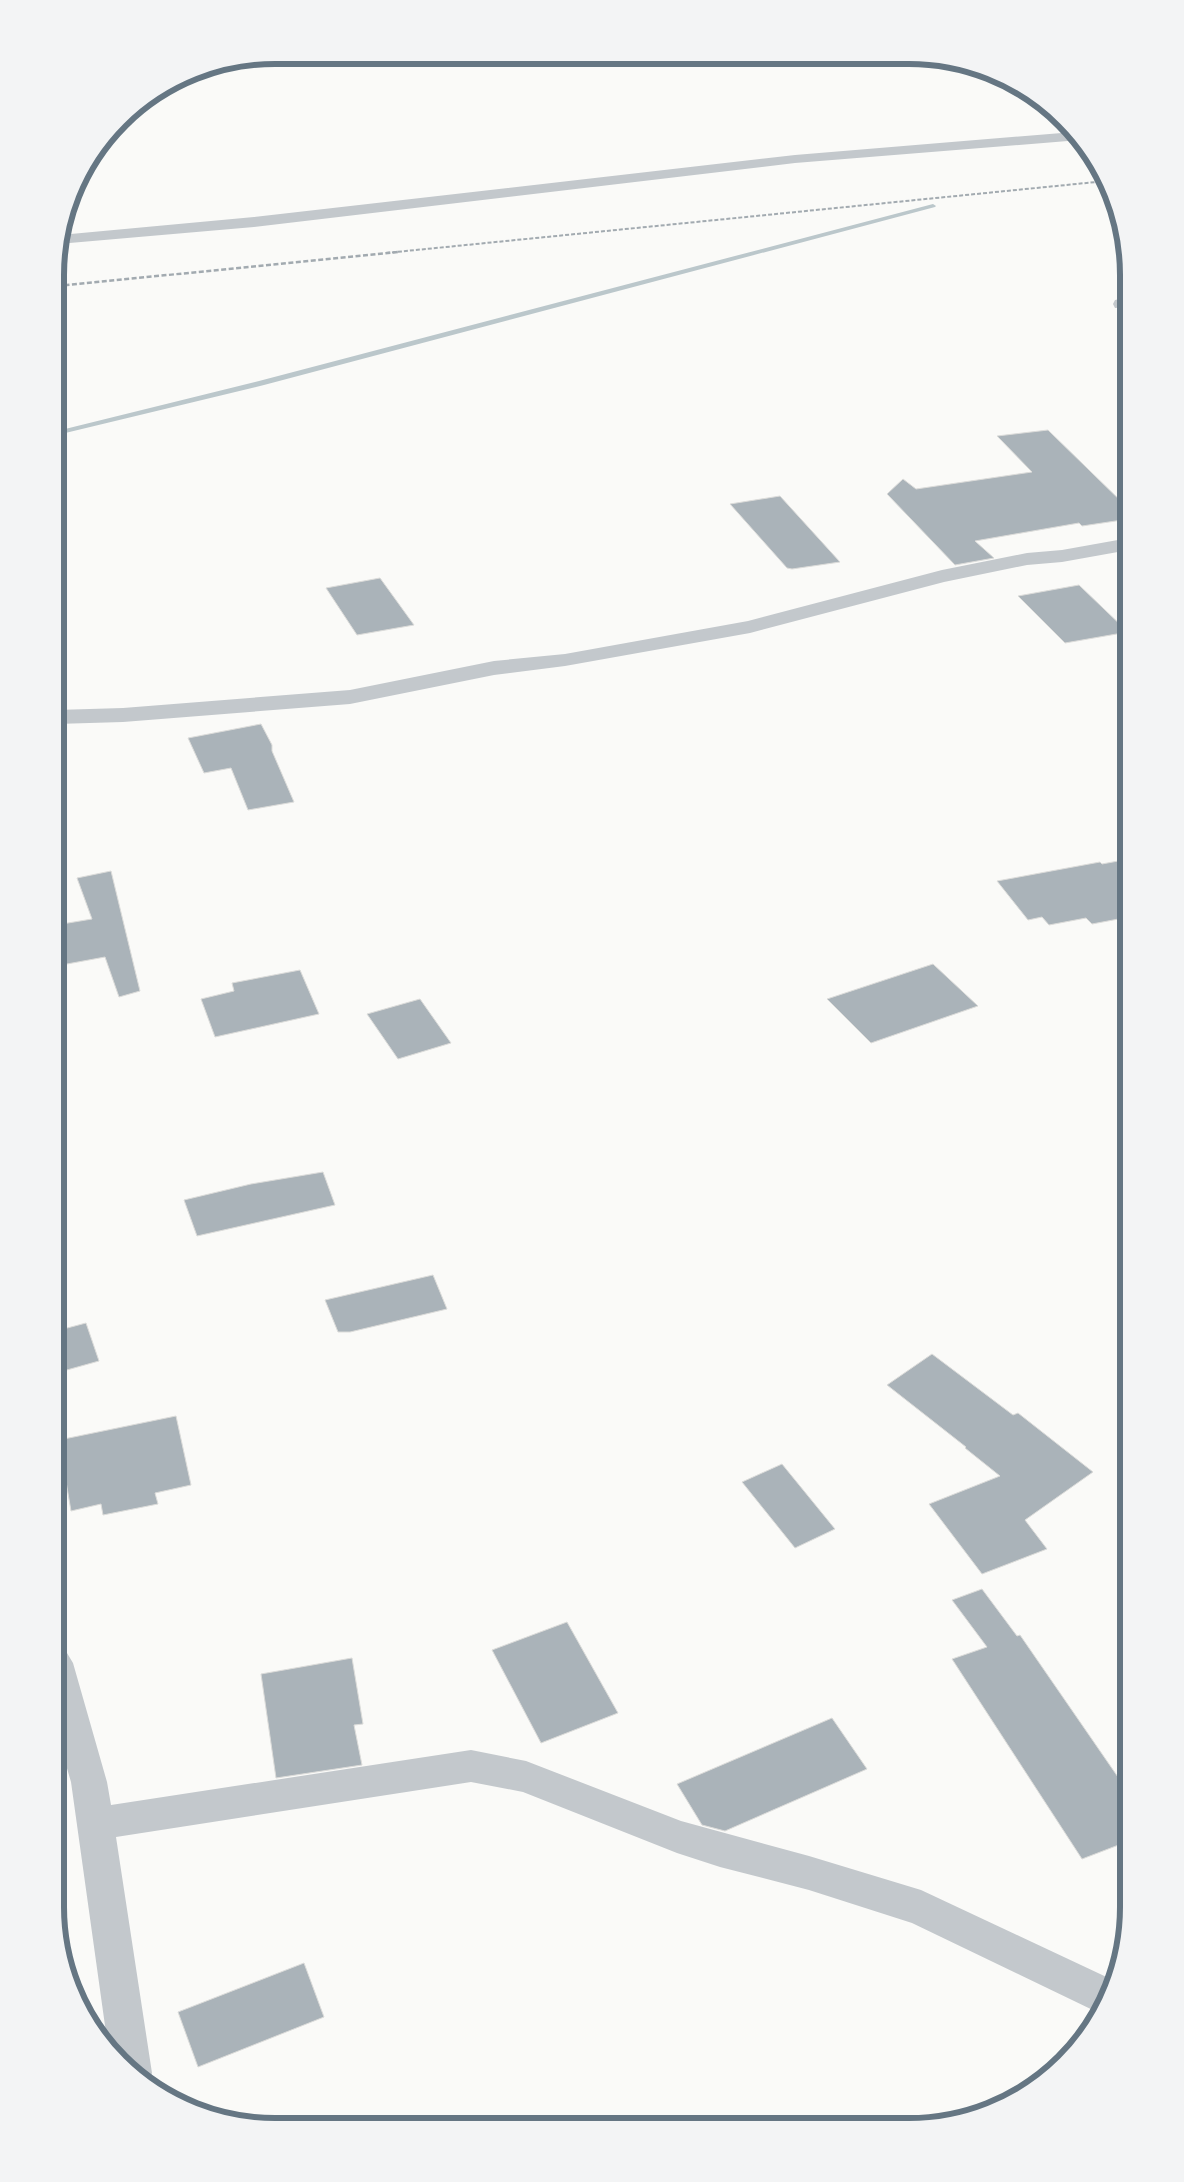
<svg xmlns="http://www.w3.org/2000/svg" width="1184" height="2182" font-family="'Titillium Web',sans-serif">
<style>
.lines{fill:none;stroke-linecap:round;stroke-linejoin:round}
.stream{fill:#bbc7cb;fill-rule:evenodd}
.building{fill:#aab3b9;stroke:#dcdcda}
.minor{fill:#c3c8cc;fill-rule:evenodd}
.rail-far1{stroke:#a2aab0;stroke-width:2;stroke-dasharray:4 2;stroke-linecap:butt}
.rail{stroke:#a2aab0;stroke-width:2.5;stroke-dasharray:5 2.5;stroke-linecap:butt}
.rim{fill:none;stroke:#657683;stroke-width:6}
</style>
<rect width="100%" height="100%" fill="#fafaf8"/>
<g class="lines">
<path class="stream" d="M933,204L936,206L935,207L264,385L57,435V431L259,381Z"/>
</g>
<path class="building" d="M1048,430L1129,509V519L1082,526L1079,523L975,541L994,558L955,565L887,494L903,479L916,489L1032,472L997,436Z
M780,496L840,562L792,569L787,568L730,504Z
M380,578L414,625L357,635L326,588Z
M1079,585L1128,632L1065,643L1018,596Z
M261,724L272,745V751L294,802L248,810L231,768L204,773L188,738Z
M1129,859V917L1092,924L1086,918L1049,925L1042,917L1028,920L997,881L1100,862L1102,864Z
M111,871L140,991L119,997L105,957L56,966V925L92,919L77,878Z
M933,964L978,1006L871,1043L827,999Z
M300,970L319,1014L215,1037L201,999L234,991L232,983Z
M420,999L451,1043L398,1059L367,1014Z
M323,1172L335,1205L197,1236L184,1200L251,1184Z
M433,1275L447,1309L350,1332H338L325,1300Z
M86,1323L99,1361L56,1373V1331Z
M932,1354L1013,1415L1018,1413L1093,1472L1025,1520L1047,1549L982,1574L929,1504L1000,1476L965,1448L966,1447L887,1385Z
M176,1416L191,1485L155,1493L158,1504L103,1515L101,1504L71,1511L59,1440Z
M782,1464L835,1529L795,1548L742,1482Z
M982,1589L1017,1636L1020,1635L1129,1793V1841L1082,1859L952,1659L987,1647L952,1600Z
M567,1622L618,1713L541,1743L492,1650Z
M352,1658L363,1724L354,1725L362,1765L276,1778L261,1674Z
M832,1718L867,1769L725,1831L702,1825L677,1784Z
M304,1963L324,2017L198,2067L178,2012Z"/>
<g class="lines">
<path class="minor" d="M1074,132L1080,140L795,163L254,227L58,244L60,235L254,217L795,155Z
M1129,297V307L1115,308L1113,304L1115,300Z
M1129,538V550L1062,562L1027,565L944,582L750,633L565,666L494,675L350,704L123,722L56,724V710L123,708L350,690L494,661L565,654L748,621L942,570L1027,553L1062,550Z
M55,1648L67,1653L73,1663L107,1782L111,1805L471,1750L526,1761L681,1821L809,1856L921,1890L1115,1981L1112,1991L1099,2013L912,1923L809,1890L720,1867L677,1853L523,1792L471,1782L116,1837L152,2073L148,2084L130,2073L108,2047L71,1782L55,1727Z"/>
<path class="rail-far1" d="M386,253L1106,181"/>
<path class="rail" d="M57,286L399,252"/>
</g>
<path d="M0 0H1184V2182H0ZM275 64H909A211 211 0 0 1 1120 275V1907A211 211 0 0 1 909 2118H275A211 211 0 0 1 64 1907V275A211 211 0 0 1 275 64Z" fill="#f3f4f5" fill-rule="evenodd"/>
<path class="rim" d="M275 64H909A211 211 0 0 1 1120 275V1907A211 211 0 0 1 909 2118H275A211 211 0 0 1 64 1907V275A211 211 0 0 1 275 64Z"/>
</svg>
